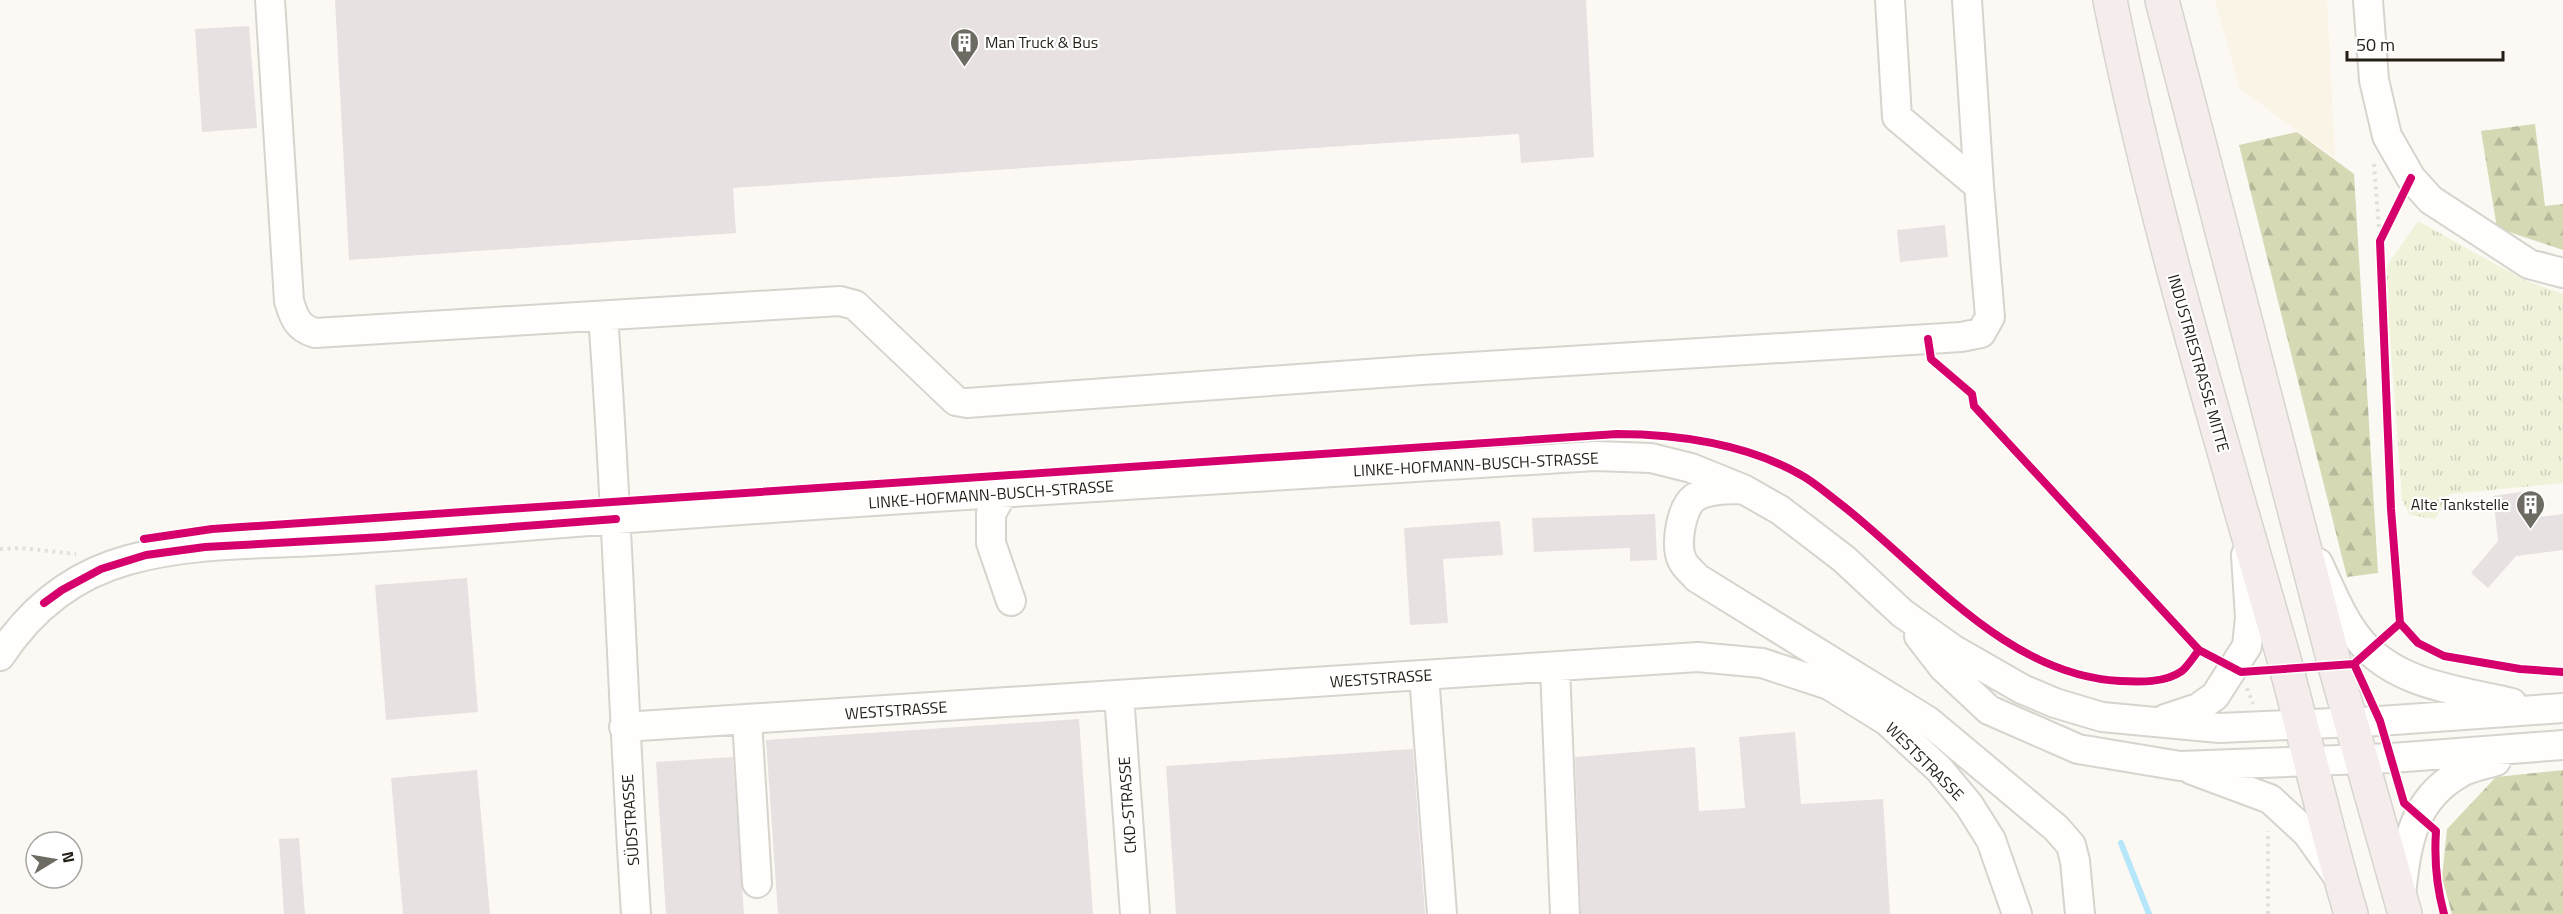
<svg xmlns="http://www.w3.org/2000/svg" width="2563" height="914" font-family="'Titillium Web',sans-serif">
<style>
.commercial{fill:#faf4e6}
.grass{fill:url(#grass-tufts)}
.forest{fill:url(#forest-firs)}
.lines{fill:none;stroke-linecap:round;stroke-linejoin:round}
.stream{stroke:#b5e6f9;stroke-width:6}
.building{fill:#e7e1e1}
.minor-casing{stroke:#d7d4cd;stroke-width:32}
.major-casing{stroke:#d6d4d1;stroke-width:36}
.path{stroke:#e1e0de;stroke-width:4;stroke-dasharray:3 4.5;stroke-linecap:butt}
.minor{stroke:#fffefd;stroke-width:28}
.major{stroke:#f4edec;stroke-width:33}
.cycleway-casing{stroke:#fff;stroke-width:11}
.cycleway{stroke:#d6006c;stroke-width:8}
.labels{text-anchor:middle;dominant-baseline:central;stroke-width:4.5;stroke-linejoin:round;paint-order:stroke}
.poi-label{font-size:16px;fill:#221e14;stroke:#fff;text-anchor:start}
.street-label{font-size:16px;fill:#221e14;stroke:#fff}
</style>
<defs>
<pattern id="grass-tufts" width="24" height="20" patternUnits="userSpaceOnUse" patternTransform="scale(1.5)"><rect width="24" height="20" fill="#f1f2da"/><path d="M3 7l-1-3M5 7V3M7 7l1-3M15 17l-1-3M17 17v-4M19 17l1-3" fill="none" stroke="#cecfba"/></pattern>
<pattern id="forest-firs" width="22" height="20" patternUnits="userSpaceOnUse" patternTransform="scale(1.5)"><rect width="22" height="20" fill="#d7d8b4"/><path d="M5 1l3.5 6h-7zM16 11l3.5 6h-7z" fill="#b8b99a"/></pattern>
</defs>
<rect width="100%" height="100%" fill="#fcf9f4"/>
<path class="commercial" d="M2215,0H2327L2335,158L2240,89Z"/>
<path class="grass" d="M2418,221L2524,280L2563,294V483L2450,494L2435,519L2410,515L2402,500L2385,269Z"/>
<path class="forest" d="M2535,124L2545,206L2563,204V250L2497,228L2481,131Z
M2297,132L2354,174L2378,573L2347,577L2239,145Z
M2563,770V914H2452L2442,878L2447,829L2496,777Z"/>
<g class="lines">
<path class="stream" d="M2121,843L2149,914"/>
</g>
<path class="building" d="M335,0H1586L1594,157L1521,163L1519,134L733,188L736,233L349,260Z
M249,26L257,128L202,132L195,29Z
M1945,225L1948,257L1900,262L1897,230Z
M2527,491L2530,518L2563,514V550L2516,556L2488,588L2471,573L2498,541L2493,496Z
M1655,514L1657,560L1630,561V548L1534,552L1532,518Z
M1500,521L1503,555L1443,559L1448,623L1410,625L1404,528Z
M467,578L478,712L386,720L375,585Z
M1079,719L1093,914H778L766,740Z
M1795,732L1801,804L1883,799L1890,914H1581L1575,757L1695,747L1699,811L1745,808L1739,737Z
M1413,749L1425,914H1176L1166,766Z
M733,757L744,914H666L656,762Z
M477,770L490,914H403L391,778Z
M299,838L305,914H284L279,839Z"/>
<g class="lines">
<defs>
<path id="minor" d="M270,0L289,301C294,318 298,328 315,333L840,301L855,305L956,401L967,403L1422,370L1961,337L1981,333L1990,317L1979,186L1967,0
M1890,0L1897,117L1979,186
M2368,0L2374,80L2387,136L2411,178L2431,200L2529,264L2563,273
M603,316C618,515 623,715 636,914
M1741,489C1727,489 1706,489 1694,498C1681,508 1675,545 1682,560C1685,567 1692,572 1697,578L1928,721L2056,828L2071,845L2075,861L2080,914
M1002,494L991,514V543L1011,601
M2318,563C2331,590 2342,620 2362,643C2398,685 2461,691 2512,703
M1919,636L1943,667L1989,710L2078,749L2180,766L2392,758L2563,745
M0,656C31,609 73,575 128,560C189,543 254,544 316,541C390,537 464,531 537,525C890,498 1243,478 1595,456L1651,458L1691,468L1743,489L1780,510L1844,559L1902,613L1954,650L2022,689L2055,703L2102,717L2219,728L2380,721L2563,708
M1555,668L1565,914
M1424,675L1442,914
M1119,695L1135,914
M2165,719L2198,708L2215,696L2247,646L2250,618L2246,555
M747,720L757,883
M624,727L1698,657L1762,663L1829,685L1887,721L1939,769L1969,805L1991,840L2017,914
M2192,770L2270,799L2307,833L2337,875
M2401,893C2407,844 2412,800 2460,773C2470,767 2484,765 2496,761"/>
<path id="major" d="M2110,0C2154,221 2220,436 2282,652C2306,739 2325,827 2351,914
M2162,0L2335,666L2405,914"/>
</defs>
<use href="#minor" class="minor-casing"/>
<use href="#major" class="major-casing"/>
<path class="path" d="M2374,164L2380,241
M0,549L21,548L76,554
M2247,688L2253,704
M2268,914V831"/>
<use href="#minor" class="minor"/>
<use href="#major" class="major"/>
<defs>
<path id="cycleway" d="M2411,178L2380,241L2391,509L2400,623L2418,643L2444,656L2520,669L2563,672
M1928,339L1931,359L1972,394L1974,406L2199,650
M144,539L212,529L1617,434C1678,434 1747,444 1801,475C1814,482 1826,493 1838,502C1923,567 2004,675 2120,681C2140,682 2165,683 2182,671C2188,666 2194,656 2199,650L2241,672L2354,664
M44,603L62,590L101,569L146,555L205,547L383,537L616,519
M2400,623L2354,664L2380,721L2404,803L2436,831C2434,861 2436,885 2444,914"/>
</defs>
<use href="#cycleway" class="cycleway-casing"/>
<use href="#cycleway" class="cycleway"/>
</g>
<defs>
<symbol id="building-pin" viewBox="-11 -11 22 30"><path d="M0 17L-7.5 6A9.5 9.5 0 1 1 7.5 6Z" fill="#6e6b62" stroke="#fff"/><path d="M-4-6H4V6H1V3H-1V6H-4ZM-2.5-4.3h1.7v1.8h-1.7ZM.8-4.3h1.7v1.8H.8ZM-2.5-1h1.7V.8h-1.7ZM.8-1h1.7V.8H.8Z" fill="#fff"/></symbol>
</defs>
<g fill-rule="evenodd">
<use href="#building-pin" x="948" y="26" width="33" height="45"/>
<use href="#building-pin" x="2514" y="488" width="33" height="45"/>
</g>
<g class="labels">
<g class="poi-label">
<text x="985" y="42">Man Truck &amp; Bus</text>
<text x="2509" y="504" text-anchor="end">Alte Tankstelle</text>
</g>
<g class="street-label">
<text transform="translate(2199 363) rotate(74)">INDUSTRIESTRASSE MITTE</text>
<text transform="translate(1476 464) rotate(-3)">LINKE-HOFMANN-BUSCH-STRASSE</text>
<text transform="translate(991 494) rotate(-4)">LINKE-HOFMANN-BUSCH-STRASSE</text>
<text transform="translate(1381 678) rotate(-4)">WESTSTRASSE</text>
<text transform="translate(896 710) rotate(-4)">WESTSTRASSE</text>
<text transform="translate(1925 761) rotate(45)">WESTSTRASSE</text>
<text transform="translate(1127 805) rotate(-94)">CKD-STRASSE</text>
<text transform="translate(630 820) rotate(-94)">SÜDSTRASSE</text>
</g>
</g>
<g transform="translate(54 860) rotate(79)"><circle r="28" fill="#ffffff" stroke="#a7a5a1" stroke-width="1.5"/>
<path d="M0-4.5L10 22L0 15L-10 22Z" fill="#6e6b62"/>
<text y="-9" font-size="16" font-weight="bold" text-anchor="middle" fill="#221e14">N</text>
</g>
<path d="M2347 51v9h156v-9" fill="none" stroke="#221e14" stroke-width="3"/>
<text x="2356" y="51" font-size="18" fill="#221e14" stroke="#ffffff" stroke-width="4.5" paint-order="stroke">50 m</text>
</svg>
